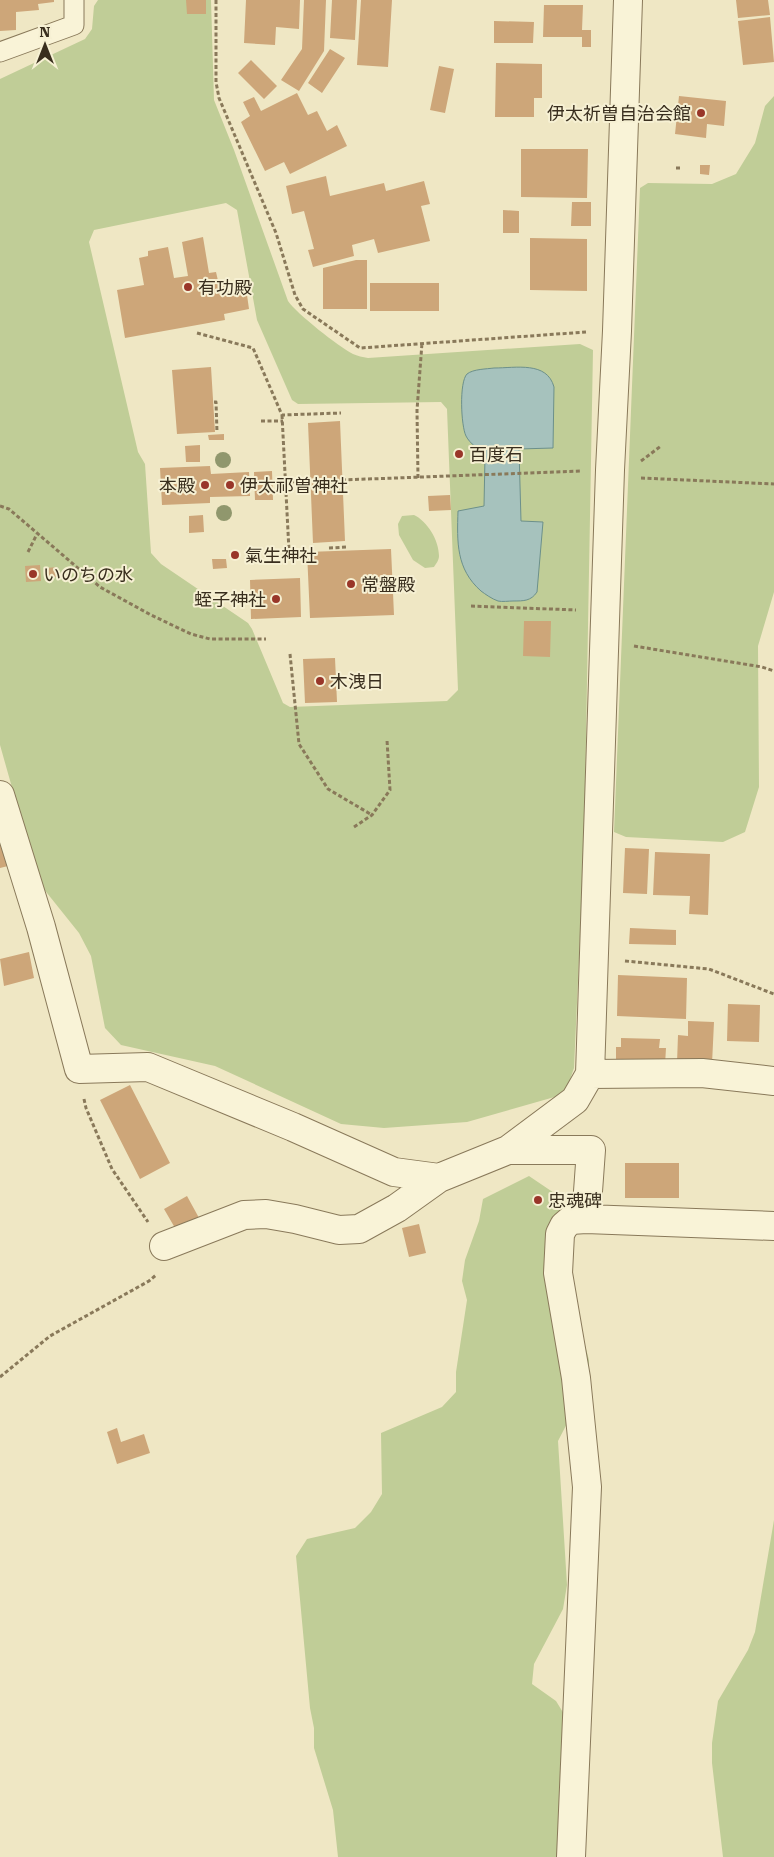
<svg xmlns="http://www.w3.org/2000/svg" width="774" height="1857" font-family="'Roboto Serif','Noto Sans JP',serif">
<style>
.green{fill:#c0cd97;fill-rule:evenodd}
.water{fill:#a6c2bd;stroke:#6c908b}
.building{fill:#cda679}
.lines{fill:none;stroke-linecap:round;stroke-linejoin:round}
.service-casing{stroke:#89795a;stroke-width:21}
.minor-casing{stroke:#89795a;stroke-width:30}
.path{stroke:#89795a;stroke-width:3;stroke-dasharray:4 2.5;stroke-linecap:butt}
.service{stroke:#f9f3d7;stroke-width:19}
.minor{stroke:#f9f3d7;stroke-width:28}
.tree{fill:#90976d}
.poi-dot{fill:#993629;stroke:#f6f0d3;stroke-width:2}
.labels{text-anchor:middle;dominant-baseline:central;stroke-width:4;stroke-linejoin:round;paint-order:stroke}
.poi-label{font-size:18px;fill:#392e1e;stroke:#f6f0d3;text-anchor:start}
</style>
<rect width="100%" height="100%" fill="#efe7c4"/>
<path class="green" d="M98,0H211L214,100L234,150L288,301C297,314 338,346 353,354C357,356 363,357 368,358L580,344L593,350L584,849L574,1068L565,1094L467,1122L384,1128L341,1124L215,1066L121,1045L105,1028L91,956L79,933L39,883L0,745V79L85,39L92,29L94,6ZM226,203L237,210L257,320L292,400L298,404L441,402L447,409L458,690L447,701L290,707L283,703L252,629L248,623L161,564L151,553L145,464L138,452L89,242L94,230Z
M774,96V592L758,646L759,787L745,832L723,842L626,837L614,832L640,188L648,183L712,184L736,174L755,143L765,106Z
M414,515C427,521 439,540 439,556C439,560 436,564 434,567L425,568L413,560L399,535L398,524L402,516Z
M529,1176L563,1199L569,1243L568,1283L589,1360V1381L558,1441L567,1585L563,1609L534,1664L532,1684L556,1701L567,1719L577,1857H338L333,1810L314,1748V1728L310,1708L296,1556L307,1539L355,1528L371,1512L382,1494L381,1433L442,1407L456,1392V1372L467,1300L462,1281L465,1260L479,1221L483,1199Z
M774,1520V1857H723L712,1763V1743L718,1701L748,1650L755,1632Z"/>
<path class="water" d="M494,368C516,368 547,361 554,387L553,448L519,449L521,521L543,522L537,592C531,601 524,601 513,601C509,601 502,602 498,601C492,599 485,594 481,591C456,569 457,542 458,511L484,506L485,456C479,449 470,444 466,436C461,426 459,382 467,374C473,369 487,369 494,368Z"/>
<path class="building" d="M0,0H54V2L38,4L39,10L16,12V30L0,31Z
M186,0H206V14H187Z
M246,0H300L299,29L276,27L275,45L244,43Z
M304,0H326L324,51L299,91L281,80L302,49Z
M332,0H357L355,40L330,38Z
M361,0H392L388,67L357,65Z
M736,0H768L770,15L738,18Z
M544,5H583L582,30H591V47H582V37H543Z
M770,17L774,62L743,65L738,21Z
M494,21L534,22L533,43H494Z
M330,49L345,58L322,93L308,83Z
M251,60L277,86L264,99L238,73Z
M496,63L542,64V98H534V117H495Z
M439,66L454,69L445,113L430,110Z
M297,93L308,115L317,111L327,131L337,125L347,146L290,174L284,162L265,171L241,122L250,116L243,102L254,97L261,111Z
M679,96L726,101L724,126L707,124L706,138L675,134Z
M521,149H588L587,198L521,197Z
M700,165H710L709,175L700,174Z
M326,176L330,196L384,183L386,191L424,181L430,204L421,206L430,241L378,253L374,239L352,245L354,256L313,267L308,250L314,249L304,211L292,214L286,186Z
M572,202H591V226H571Z
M503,210L519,211V233H503Z
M203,237L209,273L216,272L219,285L245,281L249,309L224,314L225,320L125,338L117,290L144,285L139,258L148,256V251L168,247L174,278L188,276L182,242Z
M530,238L587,239V291L530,290Z
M356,260H367V309H323V268Z
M370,283H439V311H370Z
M211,367L215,432L177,434L172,370Z
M340,421L345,541L313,543L308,423Z
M224,434V440H209L208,435Z
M200,445V462H186L185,446Z
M210,466L211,474L249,472L250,496L210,497V503L162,505L160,468Z
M272,471L273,500H255L254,472Z
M450,495L451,510L429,511L428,496Z
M203,515L204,532L189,533V516Z
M391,549L394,615L310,618L307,552Z
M212,559H226L227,568L213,569Z
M40,565L41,581L26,582L25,566Z
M57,567V577L48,578L47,568Z
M300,578L301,617L251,619L250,580Z
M524,621H551L550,657L523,656Z
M335,658L337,702L305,703L303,659Z
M0,831L12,865L0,868Z
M625,848L649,849L647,894L623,893Z
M655,852L710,854L708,915L689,914L690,896L653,895Z
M630,928L676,930V945L629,944Z
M29,952L34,978L4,986L0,959Z
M618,975L687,978L686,1019L617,1016Z
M728,1004L760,1005L759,1042L727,1041Z
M688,1021L714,1022L712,1064L677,1063L678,1035L688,1036Z
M621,1038L660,1039L659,1048H666L665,1065L616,1063V1047H621Z
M130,1085L170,1163L140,1179L100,1100Z
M625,1163H679V1198H625Z
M187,1196L204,1227L182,1240L164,1209Z
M419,1224L426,1253L409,1257L402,1228Z
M117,1428L121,1442L144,1434L150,1453L117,1464L107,1432Z"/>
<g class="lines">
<defs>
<path id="service" d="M0,52L74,25V0"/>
<path id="minor" d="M0,795L41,927L79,1069L148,1067L293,1127L394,1172L439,1178L508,1150H591L586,1219L571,1220L564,1226L560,1234L558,1273L576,1378L587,1487L571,1857
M590,1074L702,1073L774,1081
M508,1150L575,1100L590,1074L610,470L617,331L628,0
M586,1219L774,1226
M164,1246L244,1215L266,1214L295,1219L339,1230L359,1229L397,1208L439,1178"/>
</defs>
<use href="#service" class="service-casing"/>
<use href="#minor" class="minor-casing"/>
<path class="path" d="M216,0V82L219,98L276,233L295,295L303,309L360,348L586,332
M676,168H681
M197,333L253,348L282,415L341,413
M214,402H216L217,432
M282,415L289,551
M261,421H283
M641,461L661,446
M418,478L417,410L422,343
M641,478L774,484
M342,480L581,471
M286,482L310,481
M0,506L9,509L100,587L151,615L191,634L210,639H266
M329,548L348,547
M28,552L37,534
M471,606L576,610
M634,646L762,667L774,671
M290,654L299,744L328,789L372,815
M354,827L372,815L390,790L387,740
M625,961L709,969L774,994
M84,1099L86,1108L112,1169L148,1222
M0,1377L50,1336L149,1281L156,1275"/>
<use href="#service" class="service"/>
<use href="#minor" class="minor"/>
</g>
<g class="tree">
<circle cx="223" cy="460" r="8"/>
<circle cx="224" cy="513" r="8"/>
</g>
<g class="poi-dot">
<circle cx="701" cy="113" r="5"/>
<circle cx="188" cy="287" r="5"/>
<circle cx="459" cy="454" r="5"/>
<circle cx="205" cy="485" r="5"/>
<circle cx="230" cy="485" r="5"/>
<circle cx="235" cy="555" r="5"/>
<circle cx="33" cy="574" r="5"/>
<circle cx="351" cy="584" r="5"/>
<circle cx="276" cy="599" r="5"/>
<circle cx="320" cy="681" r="5"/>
<circle cx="538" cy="1200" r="5"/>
</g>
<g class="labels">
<g class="poi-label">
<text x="691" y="113" text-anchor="end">伊太祈曽自治会館</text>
<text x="198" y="287">有功殿</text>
<text x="469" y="454">百度石</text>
<text x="195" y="485" text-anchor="end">本殿</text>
<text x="240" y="485">伊太祁曽神社</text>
<text x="245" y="555">氣生神社</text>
<text x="43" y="574">いのちの水</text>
<text x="361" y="584">常盤殿</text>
<text x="266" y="599" text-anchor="end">蛭子神社</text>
<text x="330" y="681">木洩日</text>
<text x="548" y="1200">忠魂碑</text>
</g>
</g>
<g transform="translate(45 45)" stroke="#f6f0d3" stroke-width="4" paint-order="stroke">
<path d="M0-4L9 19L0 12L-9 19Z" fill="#392e1e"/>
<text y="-8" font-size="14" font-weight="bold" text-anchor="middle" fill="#392e1e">N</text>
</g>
</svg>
